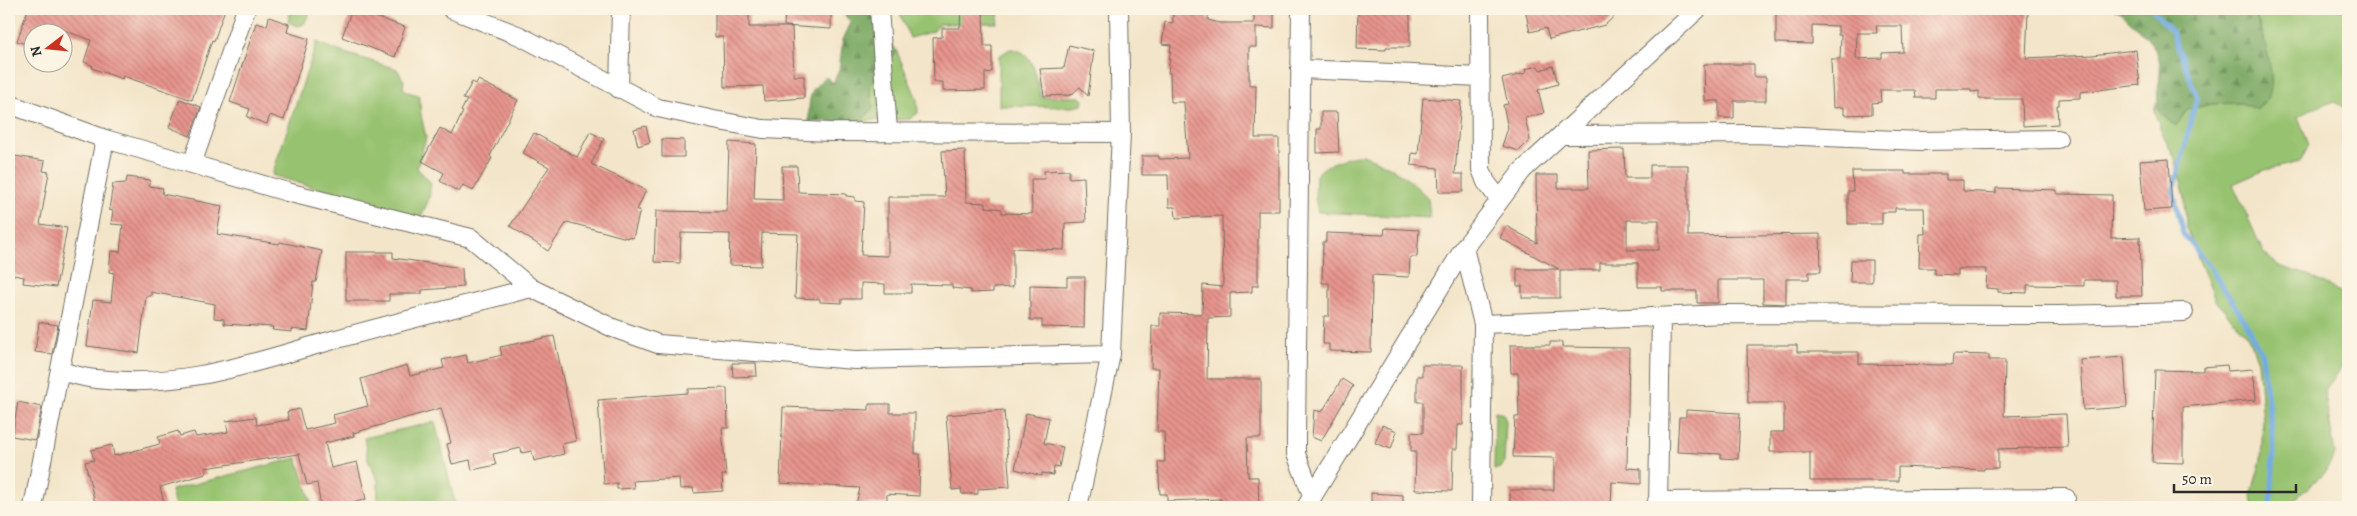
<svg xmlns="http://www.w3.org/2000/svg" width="2357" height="516" font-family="Alegreya,serif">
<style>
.grass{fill:#97c270;stroke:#61764e}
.forest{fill:url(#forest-firs);stroke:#526a46}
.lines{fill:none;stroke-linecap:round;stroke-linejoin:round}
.stream{stroke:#74ace3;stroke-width:5}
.building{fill:url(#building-back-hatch);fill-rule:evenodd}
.street-casing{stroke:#716c62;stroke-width:20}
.street{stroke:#fff;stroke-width:18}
</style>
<defs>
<pattern id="forest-firs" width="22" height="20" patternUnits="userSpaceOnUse" patternTransform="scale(1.25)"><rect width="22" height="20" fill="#79a862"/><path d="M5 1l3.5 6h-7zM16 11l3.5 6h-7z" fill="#638951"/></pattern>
<pattern id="building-back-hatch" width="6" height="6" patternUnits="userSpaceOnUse" patternTransform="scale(1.25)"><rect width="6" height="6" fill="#e7948c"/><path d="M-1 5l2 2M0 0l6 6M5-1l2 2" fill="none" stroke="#bb7973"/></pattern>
</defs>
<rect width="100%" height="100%" fill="#fcf5e5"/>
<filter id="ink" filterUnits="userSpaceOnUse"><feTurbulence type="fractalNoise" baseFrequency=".02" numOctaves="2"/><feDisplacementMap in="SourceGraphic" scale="10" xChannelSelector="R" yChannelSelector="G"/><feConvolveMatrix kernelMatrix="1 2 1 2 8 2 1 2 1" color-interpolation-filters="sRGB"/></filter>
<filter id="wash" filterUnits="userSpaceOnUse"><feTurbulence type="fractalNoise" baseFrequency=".0096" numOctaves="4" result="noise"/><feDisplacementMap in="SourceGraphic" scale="20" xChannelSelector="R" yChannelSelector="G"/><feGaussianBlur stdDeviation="1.12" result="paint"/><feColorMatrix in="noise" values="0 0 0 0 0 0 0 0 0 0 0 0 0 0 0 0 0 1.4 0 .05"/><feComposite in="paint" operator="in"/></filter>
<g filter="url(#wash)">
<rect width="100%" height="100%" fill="#f3e5c9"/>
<path class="grass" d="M291,9H303L310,12L304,24L298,26L288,22Z
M898,9H959V12L999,13L997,23L939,24L934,31L910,38Z
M2253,9H2348V112L2335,101L2309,110L2298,117L2309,145L2300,162L2265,170L2233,184L2264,254L2281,267L2308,275L2344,294C2350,336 2356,357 2324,390L2335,454L2325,472L2291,503L2292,507H2253L2251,496L2261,460L2263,421L2258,361L2247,335L2216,302L2186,228L2185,197L2175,158L2162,134L2154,110L2156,103L2161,115L2211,104L2241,103L2265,38Z
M317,42L341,52L397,69L404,81L403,87L407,92L419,95L421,115L426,138L417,168L431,183L429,199L420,219L272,175Z
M1010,49C1034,49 1036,78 1041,97H1080L1083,100L1082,105L1073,107L999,106V56Z
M897,52L917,99L918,113L910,119L861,121L873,108L870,87L879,70Z
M1363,155C1392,166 1406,176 1428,198L1430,218L1318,212L1315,197L1316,175C1329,161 1345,158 1363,155Z
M1495,411L1503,414L1506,421L1504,463L1501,468L1494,470Z
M435,422L456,507H377L378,481L368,460L364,438Z
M297,458L313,507H175L171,490Z"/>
<path class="forest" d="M838,9H870L879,19L897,52L879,70L870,87L873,108L861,121L809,122C809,100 808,90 826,77L833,83L839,70L843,40L851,22Z
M2114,9H2253C2261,28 2279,79 2268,98C2265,102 2260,106 2257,110L2241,103L2211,104L2187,110L2176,126C2139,104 2172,79 2155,49C2149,37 2130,23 2121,12Z"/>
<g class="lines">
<path class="stream" d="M2152,9L2172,32L2197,97L2173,191L2183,234L2208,264L2243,318L2262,355L2274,446L2271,507"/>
</g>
<g id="blocks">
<path class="building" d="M28,9H225L214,41L212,40L192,100L123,76L122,79L92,68L93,66L84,62L91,40L66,31L32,32V47L17,41Z
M352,9L405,27L395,57L342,37Z
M715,9H749V27H792L794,76H804V98L764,101L763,86L724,87L723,37H715Z
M785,9H806V12L831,14V29L784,26Z
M961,9H983L984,46H992V72L985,73V90L943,91V82H934L933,38L942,37V28H960Z
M1173,9H1208V20L1220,23H1254V9H1274V28L1256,27V47H1249V85H1256L1255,138H1279V211H1258V286H1252V292L1230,293V317L1208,318L1207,379H1261V438H1247L1248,477H1258L1259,507L1221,506V499L1167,501V494H1160L1158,462H1165L1164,432H1157L1159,368H1151L1152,326H1160V313L1202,314L1203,285L1223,287L1222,216L1176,218L1175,207H1169L1168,175H1142V156H1159V159L1188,158L1184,102H1171L1170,73H1168L1171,45L1162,44L1165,22L1173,23Z
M1358,9H1410V47H1386V50L1357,49Z
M1525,9H1622L1605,25L1549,39L1546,28L1530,32Z
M1776,9H1960L2028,13L2026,58L2092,55L2136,50L2140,85L2080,92V98L2059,99V105H2057L2058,124L2023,126L2022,99H1979V91L1971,92V89H1935V98H1916L1915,90H1880L1881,102L1872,103V114L1844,115V107L1833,108L1831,59H1840L1841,35H1838V26L1812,25V44L1776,43ZM1876,26H1902L1903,52L1882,53V58L1856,59L1857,33H1877Z
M269,17L289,24L287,32L309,39L284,120L270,115L267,124L247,117L250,109L230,102L256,23L267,26Z
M1069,45L1094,51L1088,96L1080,87L1071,95L1044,96L1040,69L1064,68Z
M1704,64H1754V77H1766V101H1734V118H1719V101H1705Z
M1538,66L1540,70L1553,66L1558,84L1538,90L1544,113L1525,118L1530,140L1519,151L1502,146L1508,128L1503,105L1508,104L1502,79L1526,73L1525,69Z
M478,80L518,100L490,156L492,158L473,191L463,185L459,192L440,181L444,173L422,161L440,128L452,135L463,112L461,111L467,100L463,99L472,82L476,84Z
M1423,98L1461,101L1455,174H1463V192H1439L1438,168L1411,165L1412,153L1418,154Z
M180,99L201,107L190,136L169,127Z
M1321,112H1337L1339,152L1317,153V129H1321Z
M646,126L650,142L638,146L634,129Z
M590,132L604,139L591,164L646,190L637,210H640L633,238L627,237V238L567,222L548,251L510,226L549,167L523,153L534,133L577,157Z
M662,139L684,140V157H662Z
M729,142L756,144L754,199L783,200L782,166H797L798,192L846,194V196L855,197V201L864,202L861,255L888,256V197H945L942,151L965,150L966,202L986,203V207L1002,209V213L1032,214L1031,179H1045L1044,171L1069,170V178L1084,177L1086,222L1065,223L1064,250L1013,248V287L993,288V292L971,293V290L952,288V285L911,284V293H885V284L861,283V299H842V303L820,302V299L795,298L798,234L762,233L761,266L729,265L730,234L681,233L680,263L654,262L656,211L727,212Z
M1624,149L1625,178H1650V165H1688V236L1820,234L1821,272H1809V279H1786V304L1763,303V280H1718V303H1697V291H1662V287H1638V263H1600V270H1560V298H1522V286H1517V269H1559L1500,238L1506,226L1537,243L1536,175H1558V188H1589L1588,150ZM1627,220H1659V250H1627Z
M9,155L45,161L43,171L49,172L40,224L67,228L56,287L23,283L24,277L9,274Z
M2169,159L2172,209L2144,211L2140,161Z
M1852,171H1905V174H1946V180H1963V191L1996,193V188L2057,190V194L2112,195L2111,238L2140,237L2142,296H2116V280H2084V286L2027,285V293L1998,292V289L1986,288L1987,269H1958V275L1934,274V268H1919L1920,234H1925L1924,208H1895V212H1882V224H1848V191H1853Z
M127,177L150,180L149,186L163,188L162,194L222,206L217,234L279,244L280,242L322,251L316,282H313L308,331L292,329V332L272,330L273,327L224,324V319L214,318L215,304L151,292V296H146L139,353L87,346L93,300L111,302L114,273L109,272L111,251L120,252L123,225L111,224L113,211L109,210L113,184L126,183Z
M1385,228L1419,230L1417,257H1410L1409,277L1372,275L1371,352L1329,351V344H1323L1324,316H1329V283H1322L1323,242H1326V233L1384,235Z
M346,252H393V258L462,268L463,287L422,290V294H389V301H346Z
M1851,260H1872V282H1850Z
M1067,277H1085L1084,328L1042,327V320H1030V285L1067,286Z
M39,322L58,325L52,354L35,352Z
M554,336L576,441L562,444L564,454L534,461L532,451L522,453L521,448L493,454L496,465L472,470L470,460L452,464L447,444L451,443L441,408L353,433L354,436L325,443L331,468L357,462L366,499L340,507H323L320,502L317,483L307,485L299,454L205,468L206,474L160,487L165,507H96L85,462L94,460L91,450L112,445L114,456L160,444L158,437L178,431L180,436L194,432L196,437L228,432L226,421L256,417L257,425L289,420L287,412L299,409L305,430L335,423L333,415L368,406L361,379L407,365L410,376L444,368L442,360L466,355L468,363L502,355L500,347Z
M1550,342H1562V347L1629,348L1627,468L1641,469V484L1612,482L1611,507H1510V490H1554V458L1513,457L1515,417H1519L1518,373H1511L1510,345H1550Z
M1747,345H1797V352H1859V364L1952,365L1953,354L1989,355V360H2005L2004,416L2066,414L2068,447L1998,449V468H1984V470L1898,467V481H1810V452H1770V432H1784V403H1748Z
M2124,357L2127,407L2083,410L2080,360Z
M732,363H756L757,376L733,377Z
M1422,365H1463V425H1458L1457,449H1453L1452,491L1415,490L1416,451H1411V432L1423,433V402H1417V376H1422Z
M2227,365L2228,371L2253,369L2256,400L2183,407V463L2152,462L2155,370L2203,371V367Z
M1342,379L1353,386L1321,441L1312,437L1314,410L1322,412Z
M727,388L728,428H722L726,475H722L723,491L694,493L693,488L680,489L679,478L633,481L634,488L617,489V483L604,484L598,400L688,393V389Z
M18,402L42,407L35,440L12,436Z
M869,404H890V413H915V454H920L919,496L887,494V504H856L860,488L780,483L783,407L869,410Z
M1004,410L1010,487L978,489V494H962L961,489L952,490L946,415Z
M1686,410L1740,413L1738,459L1721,458V454L1677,452L1679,417H1686Z
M1026,413L1049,418L1044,443L1063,447L1059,467L1054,466L1053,475L1042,473V476L1015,469Z
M1382,425L1397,431L1391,449L1375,443Z
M1371,493L1403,495V507H1371Z"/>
</g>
</g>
<g filter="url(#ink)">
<use href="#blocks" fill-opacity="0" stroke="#716c62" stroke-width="1"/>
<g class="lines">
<defs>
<path id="street" d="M451,9L520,36L658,108L714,120L763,129L830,132L1121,133
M879,9L888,131
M1301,9L1296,436V454L1312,495
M1480,9L1481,169L1486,182L1499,199
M1300,69L1481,77
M619,89L621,9
M9,104L105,139L192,164L287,192L471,238L531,288L613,328L658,344L855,360L1111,354
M1562,135L1755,134L1921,141L2058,139
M192,164L246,9
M1464,248L1483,324L1481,507
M1483,324L1726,314L2059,315L2184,312
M60,371C72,374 84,378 96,379C184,389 251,363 333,340C399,322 465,305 531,288
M1657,501L2066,498
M33,507L105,139
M1078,507L1111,354L1121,133L1119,9
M1306,507L1464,248L1522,171L1698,9
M1658,507L1661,317"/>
</defs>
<use href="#street" class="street-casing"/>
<use href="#street" class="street"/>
</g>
</g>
<rect width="2357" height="516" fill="none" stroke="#fcf5e5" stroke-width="30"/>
<g transform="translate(48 48) rotate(254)"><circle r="24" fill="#fcf5e5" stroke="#a8a49b"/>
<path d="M0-4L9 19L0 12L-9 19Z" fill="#c8321e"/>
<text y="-8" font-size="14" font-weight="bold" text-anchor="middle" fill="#2b2b2b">N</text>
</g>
<path d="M2174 484v8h122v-8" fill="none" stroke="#2b2b2b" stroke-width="2.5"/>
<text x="2182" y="484" font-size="15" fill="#2b2b2b" stroke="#fcf5e5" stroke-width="4" paint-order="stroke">50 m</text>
</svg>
